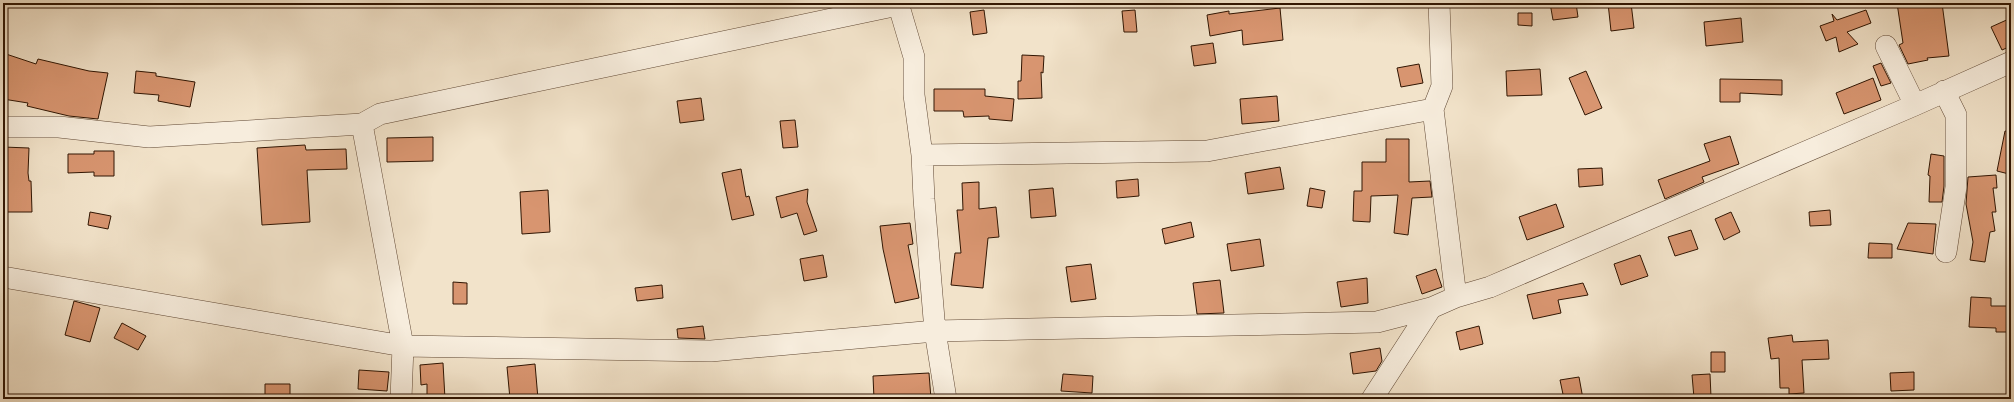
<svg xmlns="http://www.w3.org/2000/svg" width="2014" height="402" font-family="'IM FELL DW Pica',serif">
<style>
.building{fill:#d89570;stroke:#301502}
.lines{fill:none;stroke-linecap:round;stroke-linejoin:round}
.minor-casing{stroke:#604834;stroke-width:22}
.minor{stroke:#f7eddd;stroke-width:21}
</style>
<rect width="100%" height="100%" fill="#f2e3ca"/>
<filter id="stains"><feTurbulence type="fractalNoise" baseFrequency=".005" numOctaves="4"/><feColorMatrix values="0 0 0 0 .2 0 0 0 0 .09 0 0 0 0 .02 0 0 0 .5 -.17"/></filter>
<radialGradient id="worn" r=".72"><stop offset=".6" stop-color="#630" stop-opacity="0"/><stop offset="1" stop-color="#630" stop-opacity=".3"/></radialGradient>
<path class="building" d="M1550,3H1576L1578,17L1553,20Z
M1608,3H1631L1634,28L1611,31Z
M1897,3H1942L1949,56L1927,58L1928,60L1908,64L1899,45L1903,43Z
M1280,8L1283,40L1243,45L1242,30L1210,36L1207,15L1229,11V14Z
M984,10L987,33L973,35L970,12Z
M1135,10L1137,32H1124L1122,11Z
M1866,10L1871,23L1847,32L1858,44L1839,52L1836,37L1826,41L1820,26L1834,21L1832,14L1837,20Z
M1518,13H1532V26L1518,25Z
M1741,18L1743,42L1706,46L1704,22Z
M2011,18V46L2002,50L1991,27Z
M1213,43L1216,63L1194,66L1191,46Z
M3,53L36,64L38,59L89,71L108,73L98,119L69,116L27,106L28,103L3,99Z
M1022,55L1044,56L1043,73L1041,72L1042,98L1018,99V81H1021Z
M1881,63L1891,83L1881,86L1873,66Z
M1419,64L1423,83L1401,87L1397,68Z
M1540,69L1542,95L1507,96L1506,71Z
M136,71L156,73V76L195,82L190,107L158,101L159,95L134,93Z
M1586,71L1602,108L1585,115L1569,78Z
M1873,78L1881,100L1844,114L1836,93Z
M1720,79L1782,80V95L1740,93V102H1720Z
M934,89H985V96L1014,99L1012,121L989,119V116L964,117L963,111H934Z
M1277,96L1279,121L1242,124L1240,99Z
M701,98L704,120L680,123L677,101Z
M795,120L798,147L783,148L780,121Z
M2005,131L2011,132V164L2009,174L1997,171Z
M1730,136L1739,164L1702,177L1704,182L1665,199L1658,180L1710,161L1704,144Z
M433,137V161L387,162V138Z
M1386,139H1409V182L1430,181L1432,197L1412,198L1408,235L1394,233L1398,195L1371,196L1370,222L1353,221L1354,191H1362V162H1386Z
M305,145L306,150L346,149L347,169L307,170L310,222L262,225L257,148Z
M3,147L29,148L28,173L29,181H31L32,212H3L5,165H3Z
M94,151H114V176H94V172L68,173V154H94Z
M1931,154L1944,156V186L1942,202H1929L1930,176L1928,175Z
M1280,167L1284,189L1248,194L1245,173Z
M1602,168L1603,185L1579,187L1578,169Z
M741,169L746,197L749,196L754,215L732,220L722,173Z
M1996,175L1997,188H1993L1996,212H1992L1995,231L1990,232L1985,262L1970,260L1973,242L1966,204L1968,177Z
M1138,179L1139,196L1117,198L1116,181Z
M979,182V209L996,207L999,237L988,238L983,288L951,285L955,253H961L957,210H963L962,183Z
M1053,188L1056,216L1031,218L1029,190Z
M1310,188L1325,191L1322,208L1307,206Z
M808,189L807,202L817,231L804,235L797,213L781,218L776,197Z
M548,190L550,232L522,234L520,192Z
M1556,204L1564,227L1527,240L1519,217Z
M1830,210L1831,225L1810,226L1809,212Z
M90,212L111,216L108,229L88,225Z
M1731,212L1740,232L1724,240L1715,219Z
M1191,222L1194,237L1165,244L1162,229Z
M910,223L913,244L908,245L919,298L895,303L883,249L880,226Z
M1908,223L1936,224L1933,254L1897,249Z
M1691,230L1698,249L1675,256L1668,237Z
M1260,239L1264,266L1231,271L1227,244Z
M1869,243L1892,244V258H1868Z
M823,255L827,277L804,281L800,259Z
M1640,255L1648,276L1621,285L1614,264Z
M1091,264L1096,299L1071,302L1066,267Z
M1436,269L1442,287L1422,294L1416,276Z
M1367,278L1368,303L1341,307L1337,282Z
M1220,280L1224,313L1197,314L1193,283Z
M453,282L467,283V304H453Z
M1583,283L1588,295L1558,300L1561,313L1533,319L1527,295Z
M662,285L663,298L637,301L635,288Z
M1971,297L1991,298V306H2011V332H1996V328L1969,327Z
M74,301L100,308L90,342L65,335Z
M122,323L146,336L138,350L114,338Z
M703,326L705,339L678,338L677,329Z
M1479,326L1483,344L1460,350L1456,332Z
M1792,335L1793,342L1828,340L1829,359L1802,360L1804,393L1789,394V388H1780L1779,358L1771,359L1768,338Z
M1380,348L1382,361L1376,371L1353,374L1350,353Z
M1711,352H1725V372H1711Z
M443,363L445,399H427V384L421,385L420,365Z
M535,364L538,399H510L507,367Z
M359,370L389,372L387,391L358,389Z
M1914,372V390L1891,391L1890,373Z
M929,373L931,399H874L873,376Z
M1063,374L1093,376L1092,393L1061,391Z
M1710,374L1711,397L1694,398L1692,375Z
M1579,377L1583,399H1564L1560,380Z
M265,384H290V399H265Z"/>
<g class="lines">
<defs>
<path id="minor" d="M898,3L914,57V95L922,155L924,199L935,331L946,399
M1439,3L1442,86L1433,109L1456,297
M1886,46L1915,105
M1944,91L1956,115V187L1946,252
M362,124L403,346L401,399
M3,127H59L149,137L362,124L380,114L898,5
M922,155L1207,151L1433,109
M3,277L403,346L711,351L935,331L1377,322L1431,308L1456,297L1490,287L1915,105L2011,62
M1372,399L1431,308"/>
</defs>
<use href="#minor" class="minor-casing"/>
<use href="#minor" class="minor"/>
</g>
<rect width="2014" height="402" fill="none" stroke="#f2e3ca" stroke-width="16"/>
<rect x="4" y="4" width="2006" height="394" fill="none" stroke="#301502" stroke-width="2"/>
<rect x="8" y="8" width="1998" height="386" fill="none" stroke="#301502"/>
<rect width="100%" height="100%" filter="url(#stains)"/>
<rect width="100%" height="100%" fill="url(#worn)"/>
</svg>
